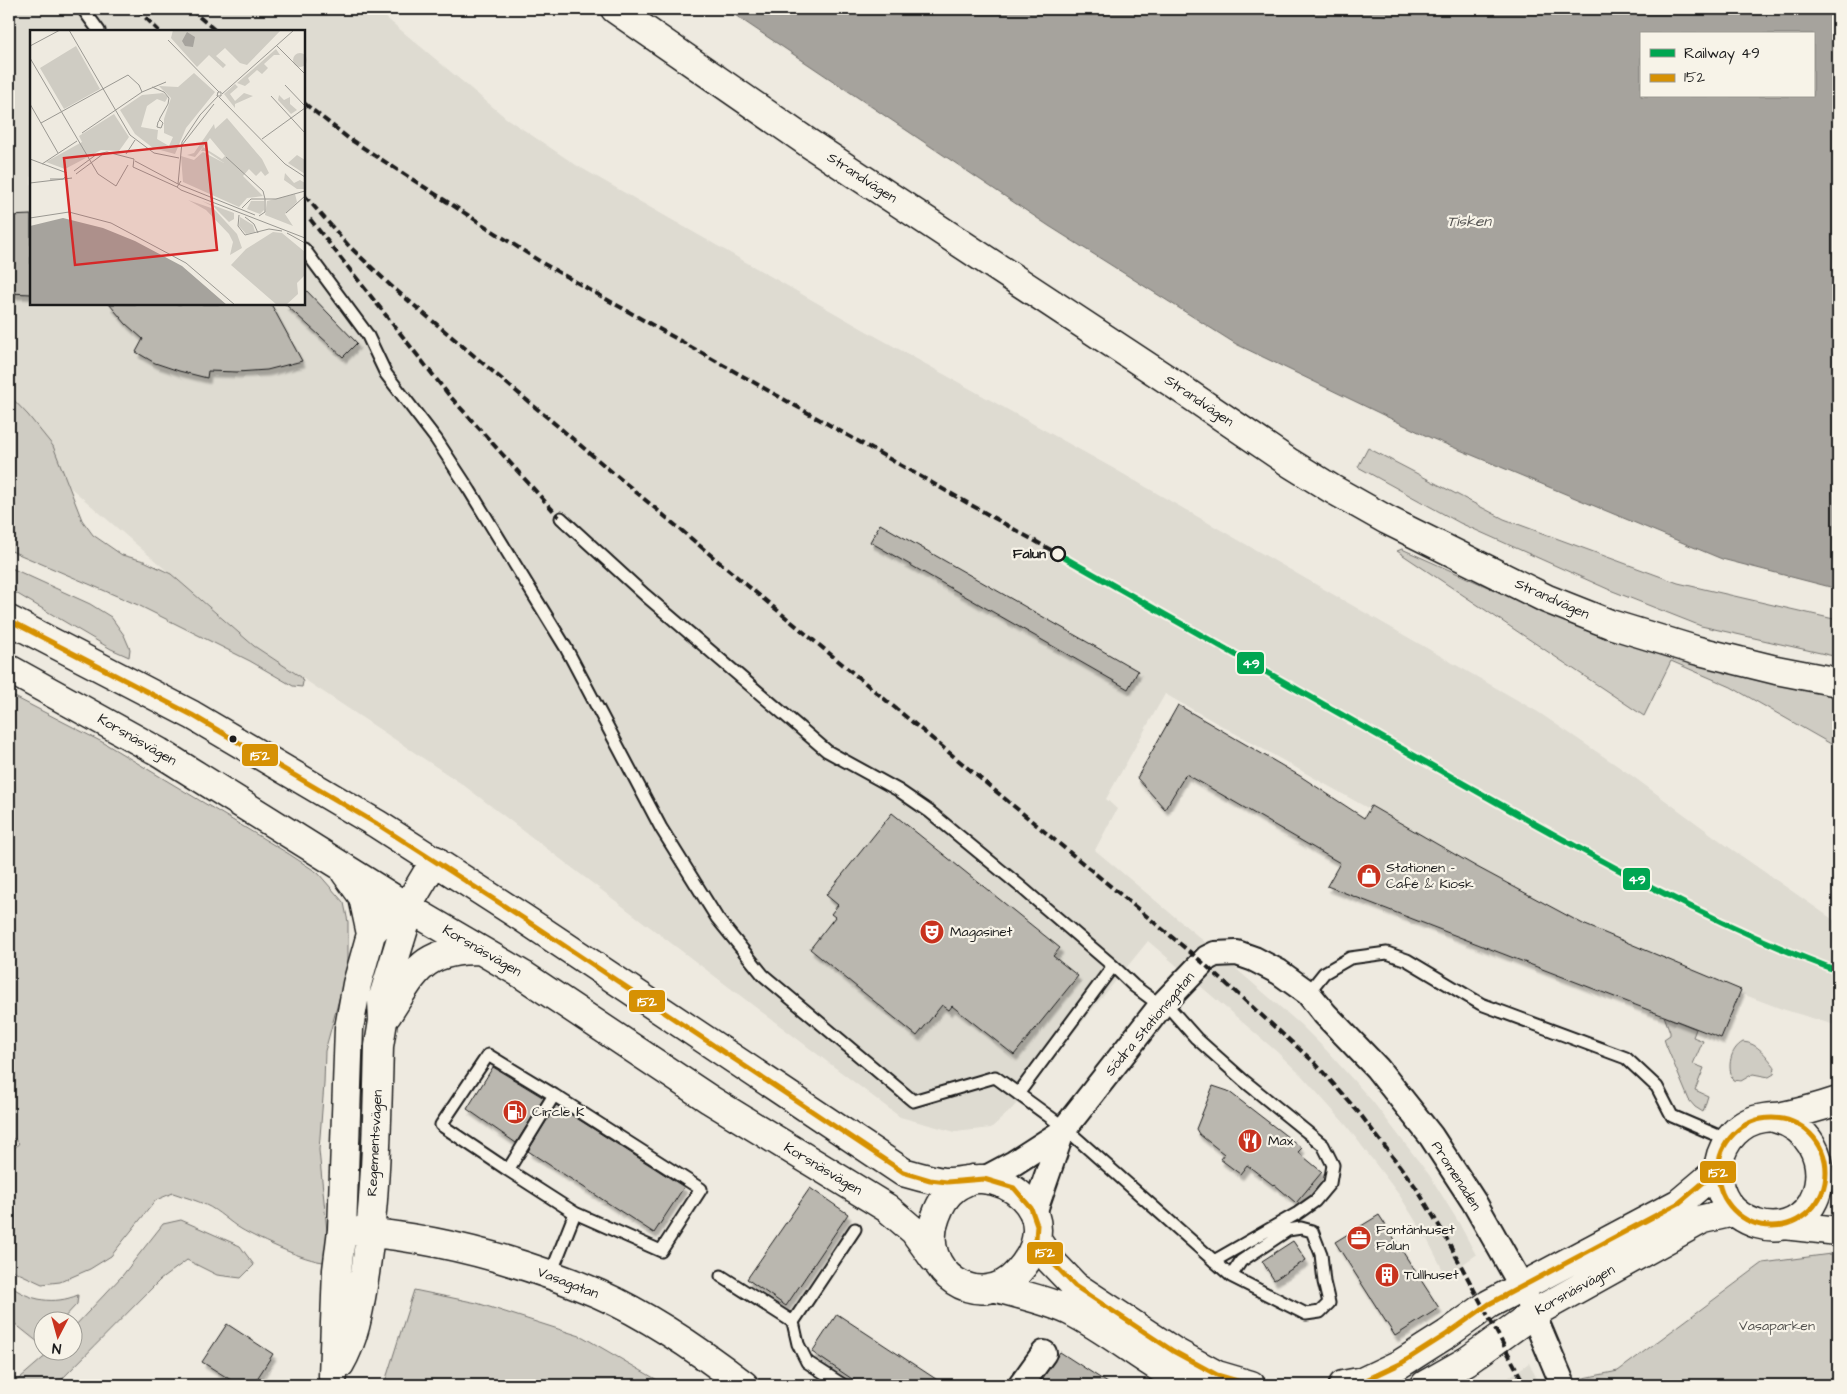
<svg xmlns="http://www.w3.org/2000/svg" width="1847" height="1394" font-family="'Architects Daughter',sans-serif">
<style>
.built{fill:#dedbd1;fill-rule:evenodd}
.green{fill:#cfccc3;stroke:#767470}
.water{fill:#a6a39d;stroke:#6f6d69;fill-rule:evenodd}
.building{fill:#bab7af;stroke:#1c1c1c;filter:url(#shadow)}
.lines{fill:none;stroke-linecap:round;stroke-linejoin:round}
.lane-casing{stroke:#1c1c1c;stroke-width:15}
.street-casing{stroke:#1c1c1c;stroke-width:28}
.secondary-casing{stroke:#1c1c1c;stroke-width:31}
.lane{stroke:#f7f3e8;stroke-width:11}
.street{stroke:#f7f3e8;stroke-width:24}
.secondary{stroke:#f7f3e8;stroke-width:28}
.rail{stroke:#1c1c1c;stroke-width:4;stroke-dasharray:8 4;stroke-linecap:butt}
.bus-1-casing{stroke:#f7f3e8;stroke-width:9}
.bus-1{stroke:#d69104;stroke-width:5}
.rail-1-casing{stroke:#f7f3e8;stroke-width:10}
.rail-1{stroke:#00a651;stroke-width:6}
.stop-dot{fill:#f7f3e8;stroke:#1c1c1c;stroke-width:2.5}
.bus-dot{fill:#1c1c1c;stroke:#f7f3e8;stroke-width:2}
.labels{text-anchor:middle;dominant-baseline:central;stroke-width:4.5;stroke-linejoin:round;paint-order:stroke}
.street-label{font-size:14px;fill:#1c1c1c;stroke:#f7f3e8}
.stop-label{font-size:14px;font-weight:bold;fill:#1c1c1c;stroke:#f7f3e8;text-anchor:end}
.poi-label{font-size:14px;fill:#1c1c1c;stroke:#f7f3e8;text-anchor:start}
.park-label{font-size:14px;fill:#52514e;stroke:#f7f3e8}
.water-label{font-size:15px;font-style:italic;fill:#535250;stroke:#f7f3e8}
.inset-road{fill:none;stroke:#9a9892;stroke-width:1}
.view{fill:#d62828;fill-opacity:0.15;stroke:#d62828;stroke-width:2.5}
.inset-edge{fill:none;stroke:#1c1c1c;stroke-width:2.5}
.line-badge{stroke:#f7f3e8;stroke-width:2}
.badge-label{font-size:14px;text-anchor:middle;font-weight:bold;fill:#fff}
</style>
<defs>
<filter id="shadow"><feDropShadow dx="3" dy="5.5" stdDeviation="1" flood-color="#0004"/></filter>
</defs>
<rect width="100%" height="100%" fill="#eeeae0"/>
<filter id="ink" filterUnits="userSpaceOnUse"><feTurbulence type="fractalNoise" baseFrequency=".02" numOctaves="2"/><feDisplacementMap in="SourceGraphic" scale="10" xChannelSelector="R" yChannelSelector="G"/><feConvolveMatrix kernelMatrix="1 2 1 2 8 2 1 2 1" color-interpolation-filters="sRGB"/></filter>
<g filter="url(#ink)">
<path class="built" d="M9,9H377L390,21L506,118L576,165L868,332L1118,471L1538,712L1631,775L1730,848L1838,923V1026L1782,1009L1708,981L1610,939L1531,900L1165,694L1106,799L1117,809L1095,850L1212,948L1301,1025L1327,1051L1373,1102L1430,1176L1459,1223L1476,1255L1446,1276L1428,1241L1400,1196L1346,1125L1302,1076L1276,1051L1148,941L1011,1110L991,1128L955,1132L900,1117L462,784L254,646L72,489L9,429ZM31,31H304V304H31Z
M1529,1363L1540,1385H1508L1505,1380Z"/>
<path class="green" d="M9,395L28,415L53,446L82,520L93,535L122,555L144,561L171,574L254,646L301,677L303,682L302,687L293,686L250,661L138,605L9,550Z
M1368,448L1504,519L1678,583L1838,620V657L1701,626L1610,590L1460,523L1358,467Z
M1402,549L1510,597L1672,656L1838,694V748L1731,687L1671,661L1644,716L1397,551Z
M9,567L90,604L111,617L124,635L130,649L129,657L111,649L9,589Z
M9,694L104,743L289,854L318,873L344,903L348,922V966L325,1051L324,1084L319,1150L330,1262C313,1265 258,1239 241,1229C229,1222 219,1211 206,1205C196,1200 184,1197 173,1193L156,1200L111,1256L90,1269L60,1282L42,1284L14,1271L9,1266V1153L10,1154L19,1143L9,1135Z
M1664,1016L1696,1029L1693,1037L1703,1041L1693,1064L1704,1068L1695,1090L1708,1096L1703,1112L1695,1107L1689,1100L1666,1045L1664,1039L1670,1035V1032Z
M1743,1042C1758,1043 1766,1056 1775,1067L1774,1074L1769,1077L1753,1074L1741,1081L1733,1080C1727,1067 1730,1049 1743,1042Z
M181,1220L240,1246L254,1265L241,1278L217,1275L187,1260L160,1280L56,1385H12L50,1352H72L73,1328L122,1276L163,1224Z
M1838,1253V1385H1550L1618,1371L1763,1263Z
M9,1285C30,1301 54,1305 78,1295L77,1304L61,1321L42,1322V1340L39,1343L9,1319Z
M414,1290L477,1303L583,1337L666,1385H384Z"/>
<path class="water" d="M726,9H1838V589L1722,559L1431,438L1236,344L1049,226ZM1641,34H1813V96H1641Z"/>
<path class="building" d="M31,215V294L9,293V216Z
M304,288L357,343L343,357L285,304H304Z
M109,304H271L302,361L267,370L237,372L208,371L207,378L179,371L155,363L136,352L143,339L126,324Z
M880,524L1138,671L1128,689L870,542Z
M1178,705L1300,776L1364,818L1371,806L1475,866L1583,924L1741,990L1721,1038L1327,886L1340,863L1186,774L1165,809L1137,778Z
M892,813L1060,948L1053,956L1078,976L1014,1055L952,1006L949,1010L942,1005L917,1036L810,949L835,917L831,914L838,905L826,895Z
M493,1067L544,1098L516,1143L467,1109Z
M1213,1086L1228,1091L1302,1148L1298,1152L1322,1172L1296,1203L1274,1184L1273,1185L1247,1165L1240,1174L1220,1159L1224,1154L1199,1134L1196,1129Z
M556,1105L684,1187L654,1233L528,1151Z
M810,1188L848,1214L786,1306L747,1279Z
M1379,1215L1439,1308L1395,1336L1335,1242Z
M1293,1241L1306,1260L1274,1280L1262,1261Z
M837,1314L945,1385H861L812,1352Z
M227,1324L273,1354L253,1385H239L202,1362Z
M1060,1352L1111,1385H1038Z"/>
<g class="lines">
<defs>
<path id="lane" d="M83,9L99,31
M304,249L367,334L386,374L436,439L470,491L566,648L661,828L717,918L763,975L913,1101L995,1077L1065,1128L1231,1276L1306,1314L1320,1312L1329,1303L1324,1282L1321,1254L1312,1231L1301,1228L1288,1230L1241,1261L1231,1276
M561,518L645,595L827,751L898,790L930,812L1021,887L1113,966L1018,1094
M1113,966L1134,986L1161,1006
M1308,993L1324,973L1350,958L1387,953L1407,960L1481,1004L1626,1058L1657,1087L1672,1116L1728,1140
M1165,1003L1196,1038L1243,1080L1323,1145L1333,1165L1330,1183L1315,1201L1298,1213L1214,1261
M554,1095L701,1189L661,1251L575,1213
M508,1170L441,1125L488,1055L554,1095L508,1170L575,1213L550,1276
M721,1276L793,1322
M843,1385L807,1362L798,1344L793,1322L855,1229"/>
<path id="street" d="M984,1179L1014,1163L1062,1132
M1033,1216L1062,1132L1065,1128L1159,1008L1207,958L1215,954L1237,953L1254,959L1279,972L1308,993L1325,1014L1377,1068L1431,1136L1474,1202L1521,1285L1563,1385
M1021,1385L1044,1353"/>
<path id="secondary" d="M615,9L810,144L1171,382L1290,463L1332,489L1387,520L1547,599L1610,624L1695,650L1776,670L1838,682
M9,620L192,715L377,824L523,918L903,1172C917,1176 930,1180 944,1182C957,1183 969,1178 982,1179C1012,1181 1043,1206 1036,1239C1034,1251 1026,1263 1018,1272C981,1315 914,1272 936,1216C940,1205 945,1195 955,1188C960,1184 966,1182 972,1179
M9,669L159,752L407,907L523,975L709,1099L887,1208L914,1231L934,1259
M345,872L363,897L371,934
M387,1015C416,971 421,950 480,950
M1774,1118C1847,1136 1825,1244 1757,1224C1745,1220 1734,1213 1727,1203C1719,1191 1716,1177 1719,1163C1723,1140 1741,1121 1764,1118C1771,1117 1777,1117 1783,1116C1802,1112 1820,1107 1838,1101
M1784,1225L1838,1231
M353,1231C438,1238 522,1261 599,1294C651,1317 700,1351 744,1385
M1036,1239L1051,1261L1075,1286L1173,1351L1217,1375L1251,1385
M997,1288C1021,1295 1047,1300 1070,1311C1112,1332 1148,1365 1190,1385
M340,1364C355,1338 359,1310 364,1280C376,1203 377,1124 379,1046L383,1021L382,1000L406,922L407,907
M333,1376L337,1270L342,1230L349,1028L357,984L371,934L388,913L407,907L435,860
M1343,1385L1364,1381L1400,1364L1447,1334L1489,1304L1679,1203L1717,1171
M1425,1385L1467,1361L1534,1313L1703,1219L1734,1212"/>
</defs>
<use href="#lane" class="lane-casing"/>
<use href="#street" class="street-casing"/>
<use href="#secondary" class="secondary-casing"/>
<use href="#lane" class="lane"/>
<use href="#street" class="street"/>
<use href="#secondary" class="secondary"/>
<path class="rail" d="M137,9L159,31
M190,9L216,31
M304,103L348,138L544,264L1058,554
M304,195L349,246L390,285L725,567L1202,962L1315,1063L1360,1114L1415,1186L1443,1232L1525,1385
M310,219L448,394L559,517"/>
<defs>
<path id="bus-1" d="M9,620L192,715L377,824L523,918L903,1172L930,1180L947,1182L984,1179L1014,1188L1031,1208L1037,1225L1036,1239L1051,1261L1075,1286L1173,1351L1217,1375L1251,1385
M1718 1172a54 54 0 1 1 108 0a54 54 0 1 1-108 0Z
M1343,1385L1364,1381L1400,1364L1447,1334L1489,1304L1679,1203L1717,1171"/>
</defs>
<use href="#bus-1" class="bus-1-casing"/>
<use href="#bus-1" class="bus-1"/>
<defs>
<path id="rail-1" d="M1058,554C1191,629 1324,704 1457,780C1581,850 1704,921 1838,971"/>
</defs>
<use href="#rail-1" class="rail-1-casing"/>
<use href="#rail-1" class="rail-1"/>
</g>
</g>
<defs>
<symbol id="shop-disc" viewBox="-11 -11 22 22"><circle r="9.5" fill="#c8321e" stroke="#f7f3e8"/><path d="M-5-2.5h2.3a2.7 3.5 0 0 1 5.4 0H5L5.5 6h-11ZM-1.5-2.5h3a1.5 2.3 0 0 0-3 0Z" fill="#fff"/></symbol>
<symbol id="theatre-disc" viewBox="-11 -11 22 22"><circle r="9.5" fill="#c8321e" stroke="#f7f3e8"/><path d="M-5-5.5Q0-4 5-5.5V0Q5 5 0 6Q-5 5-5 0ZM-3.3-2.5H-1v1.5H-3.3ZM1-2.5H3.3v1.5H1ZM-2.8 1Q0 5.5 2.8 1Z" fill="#fff"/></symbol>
<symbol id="fuel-disc" viewBox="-11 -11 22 22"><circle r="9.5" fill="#c8321e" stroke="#f7f3e8"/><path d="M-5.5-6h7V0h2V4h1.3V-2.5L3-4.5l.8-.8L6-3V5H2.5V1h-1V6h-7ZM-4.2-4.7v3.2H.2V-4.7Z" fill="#fff"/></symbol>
<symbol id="restaurant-disc" viewBox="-11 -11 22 22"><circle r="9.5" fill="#c8321e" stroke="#f7f3e8"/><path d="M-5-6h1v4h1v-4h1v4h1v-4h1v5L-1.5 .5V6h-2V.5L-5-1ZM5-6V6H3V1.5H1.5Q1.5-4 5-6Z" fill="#fff"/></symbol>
<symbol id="office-disc" viewBox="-11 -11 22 22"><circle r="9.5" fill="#c8321e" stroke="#f7f3e8"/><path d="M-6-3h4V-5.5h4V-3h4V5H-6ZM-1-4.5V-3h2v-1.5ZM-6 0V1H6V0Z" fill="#fff"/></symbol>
<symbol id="building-disc" viewBox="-11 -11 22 22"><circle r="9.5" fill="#c8321e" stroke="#f7f3e8"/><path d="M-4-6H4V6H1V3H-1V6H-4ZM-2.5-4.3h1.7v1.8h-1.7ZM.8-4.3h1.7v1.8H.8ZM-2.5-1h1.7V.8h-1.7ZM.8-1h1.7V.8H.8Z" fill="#fff"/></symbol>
</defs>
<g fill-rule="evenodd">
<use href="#shop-disc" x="1355" y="862" width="28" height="28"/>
<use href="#theatre-disc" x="918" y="918" width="28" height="28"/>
<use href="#fuel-disc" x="501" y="1098" width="28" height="28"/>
<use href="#restaurant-disc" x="1236" y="1127" width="28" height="28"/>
<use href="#office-disc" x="1345" y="1224" width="28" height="28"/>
<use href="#building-disc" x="1373" y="1261" width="28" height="28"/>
</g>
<circle class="stop-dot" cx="1058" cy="554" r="7"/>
<circle class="bus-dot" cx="233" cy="739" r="4.5"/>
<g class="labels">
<g class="street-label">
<text transform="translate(862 178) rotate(33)">Strandvägen</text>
<text transform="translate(1199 401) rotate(34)">Strandvägen</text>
<text transform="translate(1552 599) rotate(24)">Strandvägen</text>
<text transform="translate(137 740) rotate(30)">Korsnäsvägen</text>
<text transform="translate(482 951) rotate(30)">Korsnäsvägen</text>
<text transform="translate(1150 1024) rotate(-50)">Södra Stationsgatan</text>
<text transform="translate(375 1143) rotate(-87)">Regementsvägen</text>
<text transform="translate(823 1169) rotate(31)">Korsnäsvägen</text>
<text transform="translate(1456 1176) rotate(57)">Promenaden</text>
<text transform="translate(568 1283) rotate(21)">Vasagatan</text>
<text transform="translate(1575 1290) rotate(-29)">Korsnäsvägen</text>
</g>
<g class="stop-label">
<text x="1046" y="554">Falun</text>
</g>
<g class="poi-label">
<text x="1386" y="868">Stationen -<tspan x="1386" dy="16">Café &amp; Kiosk</tspan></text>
<text x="950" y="932">Magasinet</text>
<text x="532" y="1112">Circle K</text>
<text x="1268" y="1141">Max</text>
<text x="1376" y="1230">Fontänhuset<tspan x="1376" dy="16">Falun</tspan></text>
<text x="1404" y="1275">Tullhuset</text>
</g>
<g class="park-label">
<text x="1777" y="1326">Vasaparken</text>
</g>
<g class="water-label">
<text x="1469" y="221">Tisken</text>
</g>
</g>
<g transform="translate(30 30)">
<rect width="275" height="275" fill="#eeeae0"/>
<path d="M143,0H251L217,35L210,33L195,18L186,26L196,35L193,38L179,25L167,37L141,8ZM46,16L70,59L34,79L10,38ZM246,19L250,25H244L234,34L238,38L232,44L227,40L218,48L220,52L215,56L207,53ZM263 30a7 7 0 1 1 14 0a7 7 0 1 1-14 0ZM164,43L185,62L156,98L145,124L123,118L105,104L90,80L112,65L133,63L138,67L135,72L127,69L117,76L111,97L128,100L127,109L139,116L143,107L134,103V89L141,68L129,56L148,57ZM205,54L208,57L200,64L205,71L214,63L223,66L205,74V78L194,64ZM249,65L254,70L260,67V74L267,80L261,84L248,70ZM84,84L99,107L89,121L71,120L35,139L16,132L52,112L49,106ZM197,88L232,129L239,143L235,146L231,141L226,146L219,139L213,146L233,166L217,168L209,177L153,152L151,126L164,130L173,122L194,133L176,121H171L173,117L192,129L195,126L180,108L165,127L157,125L164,123L184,94L185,99ZM267,125L275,130V144L258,133ZM255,143L264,153L270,150L275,153V159H267L254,150ZM265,164L267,172L255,184L263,196L235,185L237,171ZM158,170L184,179L207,204L212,218L200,225L203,212L199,204L176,180ZM172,171L204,183V189L199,192L184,177ZM221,171H234V180L230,184L217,179ZM210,187L223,195L225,202L216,204L209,196ZM243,202L252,203L275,222V245L267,253L268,264L256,275H247L201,235L216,219Z" fill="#cfccc3"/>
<path d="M157,2L165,7L163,17L155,16L152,11ZM33,188L73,198L105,211L152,236L197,275H0V196Z" fill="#a6a39d"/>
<path class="inset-road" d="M39,0L100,105L124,123L149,128M138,10L189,62M0,16L30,0M247,16L275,44M0,28L68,144L86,156L98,135M255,55L275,76M122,57L134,62L139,68L138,74L130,88L129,91L128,92L127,97L131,98L133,93L129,89M188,62H191V66H187ZM192,64L264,0M241,66L275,103M189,67L255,134L275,147M0,74L28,123M11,93L98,45L109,55L112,62M52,103L112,62L136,52M232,109L275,78M152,115L184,74M96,124L105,110M196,127L233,161L235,169M0,129L37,143M105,131L148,154M12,134L47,111M103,137L147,157M44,141L67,124L77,122L104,129L103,137M46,144L73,124M20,149H33L37,145M151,151L147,157L151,160L275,208M0,153L42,148M148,154L225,185M148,154L152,112L170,85L188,66M212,178L221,169H246L275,161M256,183L275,166M209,185L208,196L215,205L239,199L252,201M229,186L235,182V169M215,187L224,194L228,203M0,188L39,182L81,193L156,233L205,275M257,203L275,213"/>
<path class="view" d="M176,113L187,220L45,235L34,128Z"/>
<rect width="275" height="275" class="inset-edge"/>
</g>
<g class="line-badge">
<rect x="1236" y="651" width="29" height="24" rx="5" fill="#00a651"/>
<rect x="241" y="743" width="38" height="24" rx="5" fill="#d69104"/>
<rect x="1622" y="867" width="29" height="24" rx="5" fill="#00a651"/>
<rect x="628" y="989" width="38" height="24" rx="5" fill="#d69104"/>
<rect x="1699" y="1160" width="38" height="24" rx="5" fill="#d69104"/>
<rect x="1026" y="1241" width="38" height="24" rx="5" fill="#d69104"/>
</g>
<g class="badge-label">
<text x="1251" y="668">49</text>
<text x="260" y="760">152</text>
<text x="1637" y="884">49</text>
<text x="647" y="1006">152</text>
<text x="1718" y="1177">152</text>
<text x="1045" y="1257">152</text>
</g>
<rect width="1847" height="1394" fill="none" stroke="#f7f3e8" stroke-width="30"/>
<rect x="15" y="15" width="1817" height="1364" fill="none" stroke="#1c1c1c" stroke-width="2" filter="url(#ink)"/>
<rect x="1640" y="32" width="175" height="65" fill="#f7f3e8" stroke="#9f9d96"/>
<rect x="1650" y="49" width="25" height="8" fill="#00a651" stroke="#9f9d96"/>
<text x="1684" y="58" font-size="15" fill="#1c1c1c">Railway 49</text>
<rect x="1650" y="74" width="25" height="8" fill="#d69104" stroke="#9f9d96"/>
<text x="1684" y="82" font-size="15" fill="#1c1c1c">152</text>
<g transform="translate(58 1336) rotate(186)"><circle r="24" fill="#f7f3e8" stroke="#9f9d96"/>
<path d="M0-4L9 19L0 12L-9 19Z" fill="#c8321e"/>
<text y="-8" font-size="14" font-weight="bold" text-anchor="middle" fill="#1c1c1c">N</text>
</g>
</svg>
